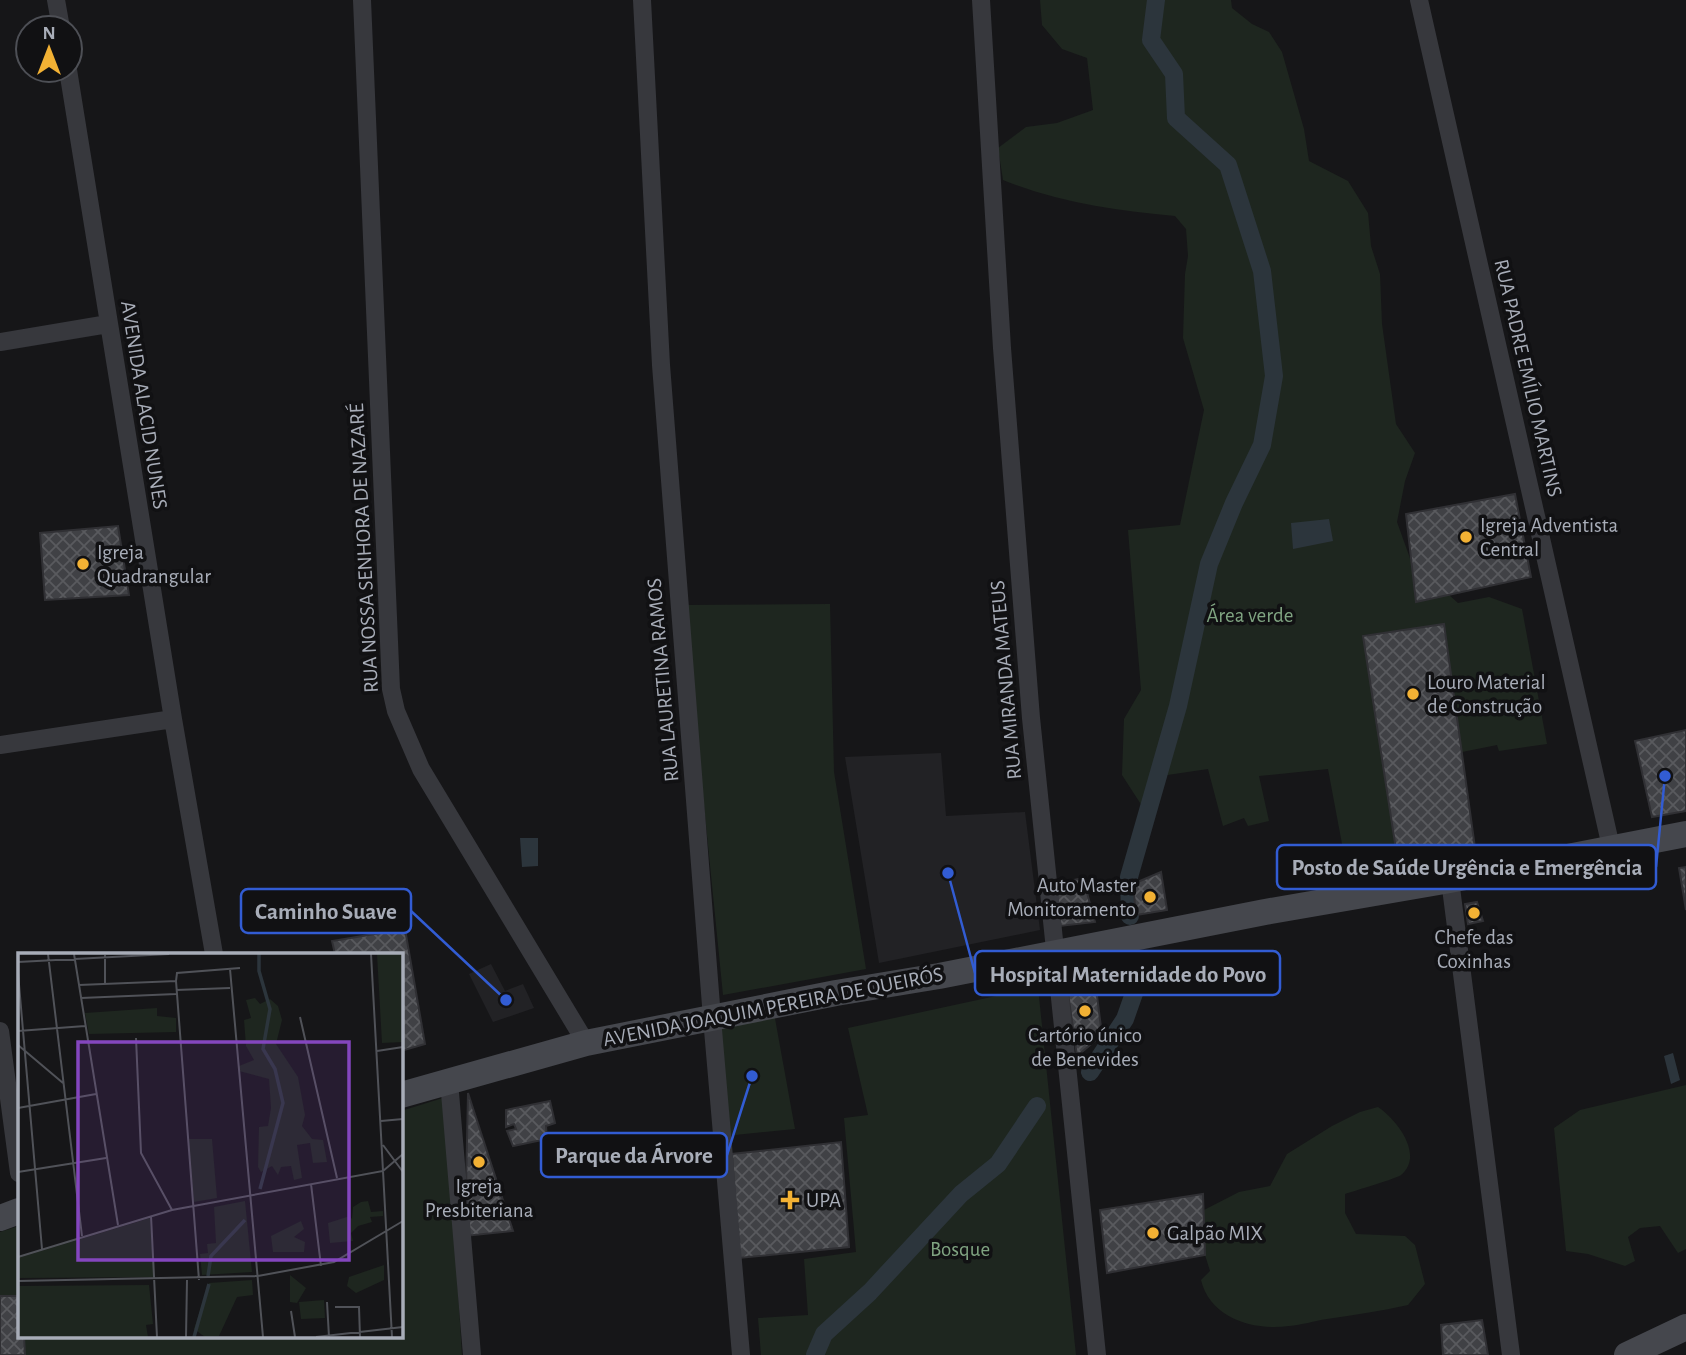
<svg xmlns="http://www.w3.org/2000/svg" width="1686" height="1355" font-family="'Alegreya Sans',sans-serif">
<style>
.built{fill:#222225}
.green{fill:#1e261f}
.water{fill:#2c353c}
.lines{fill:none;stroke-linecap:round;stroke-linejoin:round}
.canal{stroke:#2c353c;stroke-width:18}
.building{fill:url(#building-cross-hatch);stroke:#303034;stroke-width:2}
.street{stroke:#37383d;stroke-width:18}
.secondary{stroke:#45474d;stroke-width:26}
.poi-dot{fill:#f2b134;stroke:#111113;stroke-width:2.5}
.labels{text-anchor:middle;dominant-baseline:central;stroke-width:7;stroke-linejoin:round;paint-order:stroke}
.street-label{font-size:21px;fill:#a8adb8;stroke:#111113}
.poi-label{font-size:21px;fill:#a8adb8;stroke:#111113;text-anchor:start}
.park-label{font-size:21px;fill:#7fa381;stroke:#111113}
.inset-river{fill:none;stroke:#2c353c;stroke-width:3.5}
.inset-road{fill:none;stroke:#505258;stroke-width:2}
.view{fill:#8446be;fill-opacity:0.15;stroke:#8446be;stroke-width:3.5}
.inset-edge{fill:none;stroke:#a8adb8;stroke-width:3.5}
.leader{fill:none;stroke:#325cd3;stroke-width:2.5}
.callout-dot{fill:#325cd3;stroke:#111113;stroke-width:2.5}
.callout{fill:#111113;stroke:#325cd3;stroke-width:2.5}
.callout-label{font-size:23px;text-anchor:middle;font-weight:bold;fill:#a8adb8}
</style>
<defs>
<pattern id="building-cross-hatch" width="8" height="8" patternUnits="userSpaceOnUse" patternTransform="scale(1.75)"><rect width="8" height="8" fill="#404145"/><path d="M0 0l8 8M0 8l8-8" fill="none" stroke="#595a5e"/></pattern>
</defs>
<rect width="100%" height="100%" fill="#161618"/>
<path class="built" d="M941,753L946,816L1025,812L1040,930L879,963L845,757Z
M491,964L505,991L523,984L534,1008L493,1022L469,974Z"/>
<path class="green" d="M1040,0H1231L1232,8L1252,24L1269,32L1282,52L1304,129L1309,161L1348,181L1368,213L1371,246L1380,274L1382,324L1396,424L1415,453L1405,481L1397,522L1411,561L1458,603L1489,597L1522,609L1547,744L1499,751L1497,745L1462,752L1444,625L1364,635L1396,847L1345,860L1328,769L1259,776L1269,821L1248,826L1244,818L1223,826L1208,769L1154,777L1142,806L1122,775L1124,719L1141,690L1128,530L1180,525L1204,410L1183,338L1185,274L1188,256L1186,229L1175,216C1118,211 1057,202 1003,180L998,148L1026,127L1057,123L1093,110L1087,58L1062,49L1042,25Z
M830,604L834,772L866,969L723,995L684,605Z
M1038,987L1076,1355H761L758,1318L808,1315L804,1259L856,1252L844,1118L868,1115L848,1028Z
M774,1013L795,1129L725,1136L714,1024Z
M1686,1085V1249L1678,1253L1660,1226L1640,1228L1628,1237L1635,1261L1625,1266L1588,1254L1566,1251L1554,1128L1580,1110Z
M446,1097L462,1355H0V1232L19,1226V1336H401V1111Z
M1378,1107C1396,1119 1425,1155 1401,1175C1398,1178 1354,1191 1345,1194V1213L1356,1234L1405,1236L1415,1245L1425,1284L1408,1305C1381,1311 1354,1315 1327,1319C1314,1321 1302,1325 1289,1326C1253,1331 1210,1318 1201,1280L1210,1271L1205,1255L1204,1210L1239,1192L1270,1186L1287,1154L1332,1126L1360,1112Z"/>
<path class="water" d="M1329,519L1333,541L1293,549L1291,523Z
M520,838H538V866L522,867Z
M1673,1053L1680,1080L1671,1084L1664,1056Z"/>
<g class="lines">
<path class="canal" d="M1130,916L1129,877L1178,706L1209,564L1234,503L1262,445L1274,376L1262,271L1228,165L1176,118L1174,74L1151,40L1156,0
M1090,1072L1125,1019L1138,982
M815,1355L824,1334L870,1292L961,1194L998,1164L1037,1106"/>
</g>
<path class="building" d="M1515,494L1531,577L1416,602L1406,514Z
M118,526L129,595L45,600L40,533Z
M1444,624L1476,855L1399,869L1363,636Z
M1686,730V811L1652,817L1635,741Z
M1686,867V910L1679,868Z
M1161,872L1167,910L1136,915L1133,884Z
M1083,878L1095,922L1060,926L1056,884Z
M1477,902L1483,921L1468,924L1465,904Z
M405,929L425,1044L401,1051V954H335L332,941Z
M1095,980L1102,1035L1077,1056L1067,986Z
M468,1093L513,1231L465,1236Z
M550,1101L555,1123L546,1126L547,1139L513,1146L507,1131L516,1129L514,1124L506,1127V1110Z
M841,1142L849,1247L739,1258L732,1154Z
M1203,1194L1205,1255L1107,1273L1100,1210Z
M0,1296H19V1336H24L25,1355H0Z
M1482,1320L1488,1355H1443L1441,1325Z"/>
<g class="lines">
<path class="street" d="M56,0L61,28
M362,0L391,689L396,711L421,769L586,1043
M642,0L661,365L712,1018L741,1355
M981,0L1002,348L1031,718L1097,1355
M1419,0L1611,847
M68,70L173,719L214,954
M0,342L108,324
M0,745L173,719
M1450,880L1511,1355
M0,1031L19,1173
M449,1081L472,1355"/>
<path class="secondary" d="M401,1095L586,1043L836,993L939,976L1265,912L1450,880L1686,834
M0,1218L19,1211
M1627,1355L1686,1327"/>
</g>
<g class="poi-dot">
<circle cx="1466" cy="537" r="7"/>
<circle cx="83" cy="564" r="7"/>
<circle cx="1413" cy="694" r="7"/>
<circle cx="1150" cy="897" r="7"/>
<circle cx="1474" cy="913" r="7"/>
<circle cx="1085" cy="1011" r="7"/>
<circle cx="479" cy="1162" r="7"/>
<path d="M786.5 1189.5h7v7h7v7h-7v7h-7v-7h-7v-7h7z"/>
<circle cx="1153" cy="1233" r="7"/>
</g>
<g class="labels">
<g class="street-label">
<text transform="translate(1528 378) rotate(77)">RUA PADRE EMÍLIO MARTINS</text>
<text transform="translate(144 405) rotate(81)">AVENIDA ALACID NUNES</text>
<text transform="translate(364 548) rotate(-93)">RUA NOSSA SENHORA DE NAZARÉ</text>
<text transform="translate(663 680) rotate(-95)">RUA LAURETINA RAMOS</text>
<text transform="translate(1006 680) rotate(-95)">RUA MIRANDA MATEUS</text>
<text transform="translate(773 1007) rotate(-11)">AVENIDA JOAQUIM PEREIRA DE QUEIRÓS</text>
</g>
<g class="poi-label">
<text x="1480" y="525">Igreja Adventista<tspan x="1480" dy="24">Central</tspan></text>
<text x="97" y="552">Igreja<tspan x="97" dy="24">Quadrangular</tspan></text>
<text x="1427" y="682">Louro Material<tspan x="1427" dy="24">de Construção</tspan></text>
<text x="1136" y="885" text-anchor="end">Auto Master<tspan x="1136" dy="24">Monitoramento</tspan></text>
<text x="1474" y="937" text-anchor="middle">Chefe das<tspan x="1474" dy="24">Coxinhas</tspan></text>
<text x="1085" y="1035" text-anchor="middle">Cartório único<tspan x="1085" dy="24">de Benevides</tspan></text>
<text x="479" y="1186" text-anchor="middle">Igreja<tspan x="479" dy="24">Presbiteriana</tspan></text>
<text x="806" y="1200">UPA</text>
<text x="1167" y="1233">Galpão MIX</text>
</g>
<g class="park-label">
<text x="1250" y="615">Área verde</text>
<text x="960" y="1249">Bosque</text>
</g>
</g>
<g transform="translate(18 953)">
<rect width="385" height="385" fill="#161618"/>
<path d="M359,1H385V89L364,90ZM237,45L242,51L252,46L260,53L264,67L258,91L280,124L287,162L284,173L294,186L305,187L309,209L295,210L292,190L279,192L284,225L276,227L273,213L263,214L260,222L254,213L243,219L240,214L241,174L250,173L253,155L251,126L221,118V113L236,107L228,93L226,67L233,65L228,47ZM170,186H194L199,245L176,249ZM227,248L234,319L184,322L182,301L190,300L189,291L198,290L196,254ZM343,249L350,248L353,259L365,258V263L352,264L354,269L340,273L333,280L335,288L312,290L310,270L332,263L334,266L335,254ZM132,265L136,324L0,325V305ZM283,268L286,276L276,284L287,289L286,299H255L253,283ZM366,312V327L338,340L329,333L331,324ZM272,322L288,335L279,350L272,349ZM234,327L235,342L219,344L201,383L187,384L176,376L191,330ZM131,332L135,371L128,372L130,384H2L0,333ZM306,347L307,365L283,366L281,349Z" fill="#1e261f"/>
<path d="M139,55V63L158,65V79L71,81L67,60Z" fill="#1e261f"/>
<path class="inset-river" d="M241,1V18L252,56L245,96L257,116L265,150L242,236M190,323L193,303L227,267M176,384L191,331"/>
<path class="inset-road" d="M30,1L64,283M56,1L100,272M87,2V31M0,9L151,1M212,16L245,384M0,20L24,296M158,28L159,20L222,15M61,32L158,28L181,327M158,37L212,35M63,45L158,41M282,64L319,225M0,78L67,73M118,85L123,200L154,257M0,92L45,130M359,98L385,94M0,155L78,141M363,168L385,166M365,192L385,219M365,218L374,384M365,218L385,201M0,219L88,205M293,231L303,313M133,263L139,384M0,304L154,257L365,218L353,1M0,328L240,323L316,309L385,268M309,349L311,384M317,354H341L342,384M273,358L277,384M168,384L169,327M298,384L385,374"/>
<path class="view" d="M60,89H331V307H60Z"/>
<rect width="385" height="385" class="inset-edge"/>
</g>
<path class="leader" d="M1665 776L1656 867M506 1000L411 911M948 873L975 973M752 1076L727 1155"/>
<g class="callout-dot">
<circle cx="1665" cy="776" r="7"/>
<circle cx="506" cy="1000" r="7"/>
<circle cx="948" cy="873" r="7"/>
<circle cx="752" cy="1076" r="7"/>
</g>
<g class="callout">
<rect x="1277" y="845" width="379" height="44" rx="7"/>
<rect x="241" y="889" width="170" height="44" rx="7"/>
<rect x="975" y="951" width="305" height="44" rx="7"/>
<rect x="541" y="1133" width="186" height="44" rx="7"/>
</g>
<g class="callout-label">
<text x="1467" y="875">Posto de Saúde Urgência e Emergência</text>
<text x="326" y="919">Caminho Suave</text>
<text x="1128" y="982">Hospital Maternidade do Povo</text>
<text x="634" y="1163">Parque da Árvore</text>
</g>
<g transform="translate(49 49)"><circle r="33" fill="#111113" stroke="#4d4f55" stroke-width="2"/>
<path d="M0-5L12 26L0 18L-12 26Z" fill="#f2b134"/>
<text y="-10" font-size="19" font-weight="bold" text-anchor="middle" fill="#a8adb8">N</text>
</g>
</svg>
